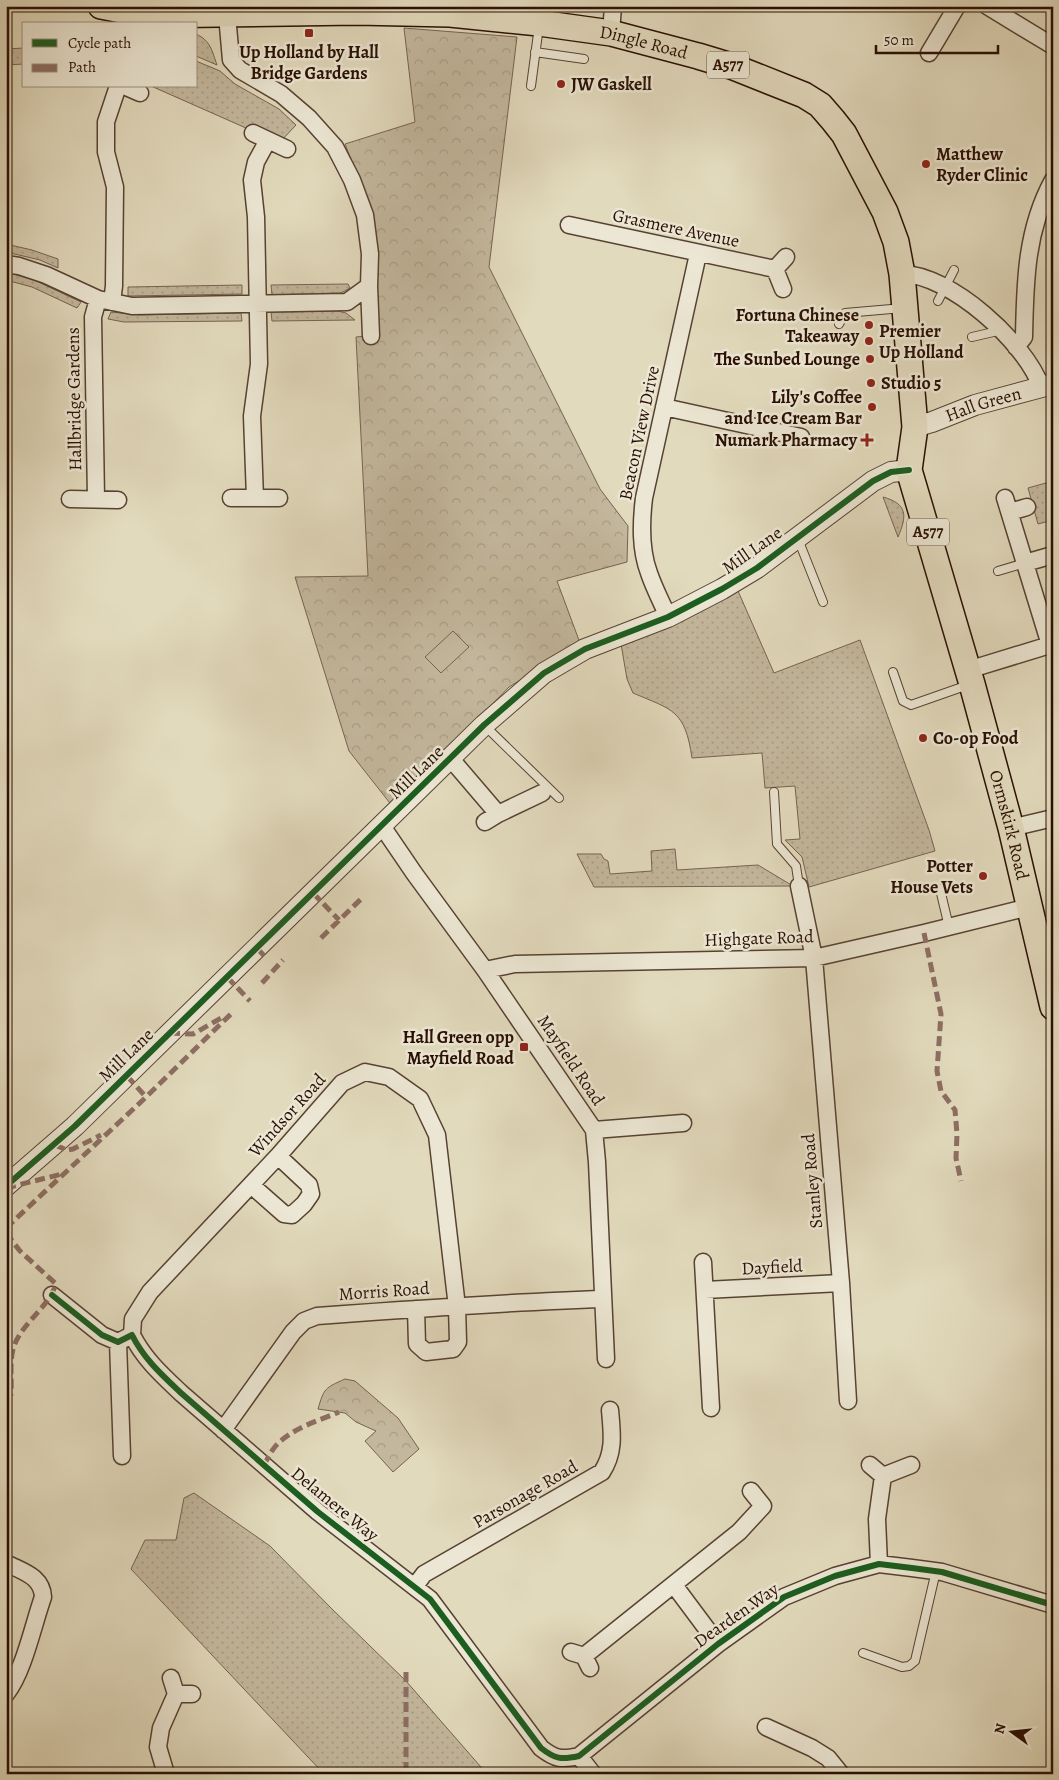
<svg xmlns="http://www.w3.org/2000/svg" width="1059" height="1780" font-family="Alegreya,serif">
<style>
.grass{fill:url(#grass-dots);stroke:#766350}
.forest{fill:url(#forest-crowns);stroke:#766350}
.garden{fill:#c3b79d;stroke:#766350}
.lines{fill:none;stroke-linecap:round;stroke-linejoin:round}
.service-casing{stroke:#574232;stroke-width:10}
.minor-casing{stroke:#574232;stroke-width:19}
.tertiary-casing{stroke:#574232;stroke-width:22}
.primary-casing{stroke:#290f03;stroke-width:28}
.service{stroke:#ece7d4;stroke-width:8}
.minor{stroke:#ece7d4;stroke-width:16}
.tertiary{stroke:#ece7d4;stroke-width:20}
.primary{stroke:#e2dabd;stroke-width:25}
.quiet{stroke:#8d6e63;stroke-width:5;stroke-dasharray:10 5;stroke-linecap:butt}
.cycleway-casing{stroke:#ece7d4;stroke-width:9}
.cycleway{stroke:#1b5e20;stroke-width:6}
.poi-dot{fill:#8f2418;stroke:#ece7d4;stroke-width:2}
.labels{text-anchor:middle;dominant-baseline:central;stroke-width:5;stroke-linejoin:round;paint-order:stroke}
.shield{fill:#ece7d4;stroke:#645042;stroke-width:1}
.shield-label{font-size:16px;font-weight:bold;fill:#290f03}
.street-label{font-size:18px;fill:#290f03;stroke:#ece7d4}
.poi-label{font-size:18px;font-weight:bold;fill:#290f03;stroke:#ece7d4;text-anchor:end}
</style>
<defs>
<pattern id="grass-dots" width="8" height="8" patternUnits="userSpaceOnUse" patternTransform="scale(1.25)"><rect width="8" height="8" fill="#c3b79d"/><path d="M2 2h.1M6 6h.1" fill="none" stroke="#a89c86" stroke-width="1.8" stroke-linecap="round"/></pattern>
<pattern id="forest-crowns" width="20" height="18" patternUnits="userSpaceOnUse" patternTransform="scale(1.25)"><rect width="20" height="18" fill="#c3b79d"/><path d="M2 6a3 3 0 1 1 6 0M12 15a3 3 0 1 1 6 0" fill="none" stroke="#a89c86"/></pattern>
</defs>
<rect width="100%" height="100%" fill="#e2dabd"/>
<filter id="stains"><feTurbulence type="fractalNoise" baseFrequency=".004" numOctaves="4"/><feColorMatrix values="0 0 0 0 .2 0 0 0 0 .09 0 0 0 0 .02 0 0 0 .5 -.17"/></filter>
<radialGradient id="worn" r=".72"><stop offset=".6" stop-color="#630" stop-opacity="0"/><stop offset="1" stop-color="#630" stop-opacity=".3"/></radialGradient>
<path class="grass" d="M196,34C211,41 212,51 217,65L196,56Z
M24,48V64L6,65V49Z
M196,61L220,71L235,84L279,109L296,125L281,141L264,136L151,86H196Z
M6,244L32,250L58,259V268L40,260L6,252Z
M6,272L34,280L81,302L77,308L32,287L6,280Z
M348,284L350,288L341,293L272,295L271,285Z
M242,285V294L128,296V287Z
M338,311L346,313L355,320L272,321L271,312Z
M111,312L140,315L241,313L242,321L124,322L108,319Z
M1053,481V520L1038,524L1028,488Z
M883,497C908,504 907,516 898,537Z
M738,591L774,673L860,640L929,830L935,851L809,887L802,857L785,840L800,839L795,786L765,788L762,753L692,758C685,710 673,710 633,693L627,679L621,644Z
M675,849L677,870L758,865L793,886L594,887L577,854H601L604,859L608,861L610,874L652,871L651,851Z
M194,1493L270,1546L332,1609L406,1681L487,1774H324L131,1569L145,1540H176L184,1498Z"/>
<path class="forest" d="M404,28L517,37L489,267L600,489L628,526L627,562L557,581L580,643L509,687L393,807L349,751L295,577L368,576L356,337L378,335L377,255L372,213L345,144L415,122Z
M345,1379L355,1381L398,1418L419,1449L393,1472L365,1441L376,1431L356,1422L345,1413L318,1409C324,1388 325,1388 345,1379Z"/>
<path class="garden" d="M453,631L469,647L441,673L425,657Z"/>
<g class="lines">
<defs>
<path id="service" d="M535,52L584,59
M531,86L539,26
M938,301L954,270
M839,324L845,313L903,308
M972,337L1002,330
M798,539L823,602
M998,571L1025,563
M893,672L903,701L911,705L968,685
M484,725L559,798
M774,792L777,844L796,866L799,886
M940,889L949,927
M863,1653L902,1667L909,1666L915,1661L936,1571"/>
<path id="minor" d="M987,6L1053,46
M227,15L231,60L240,70L281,94L309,118L335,147L352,180L365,215L370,254L369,286L371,336
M611,33L613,6
M929,53L957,6
M124,86L140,93
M253,133L287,149
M569,225L775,269
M6,264L19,266L46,275L98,299L132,306L347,302L369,286
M902,274C950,274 1026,343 1041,387
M783,289L775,269L786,257
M112,302L114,286L115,187L106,152V122L118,86
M1016,347L1024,337C1025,282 1026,229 1053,180
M664,407L801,437
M231,498H279
M255,498L252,416L259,364L256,217L252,180L256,162L268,140
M1005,498L1050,645
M70,499L118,500
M96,499L93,317L98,299
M1010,512L1027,507
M1025,563L1053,555
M668,617C662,603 654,588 649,573C640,549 641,523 644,498L698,254
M968,670L1053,644
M451,759L498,814L542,793
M485,822L498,814
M382,826L414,873L485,970L594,1130L597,1162L606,1359
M1011,828L1053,818
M799,886L814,958L841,1283L848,1401
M485,970L515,964L814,958L924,933L1029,907
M594,1130L683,1123
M251,1185L284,1214L292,1215L304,1204L311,1194L309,1185L278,1156
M703,1262L711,1408
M705,1290L841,1283
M52,1295L102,1335L118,1342L132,1335C144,1359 162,1375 181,1393L318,1512L430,1599L541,1748C555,1759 561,1760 579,1756L718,1644L784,1597L835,1576L879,1564L912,1568L942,1572L1053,1605
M132,1335L133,1319L150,1292L278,1156L342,1083L365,1072L389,1077L420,1099L437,1135L457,1307L458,1342L453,1349L426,1352L417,1344L416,1309
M118,1342L122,1456
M223,1430L293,1332L304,1321L317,1316C412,1309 507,1302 603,1299
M870,1465L883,1476
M6,1563C23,1572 42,1576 43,1597C33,1625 24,1671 6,1694
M879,1564L877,1519L883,1476L911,1465
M674,1585L718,1644
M415,1586L424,1574L602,1472C615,1452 612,1433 610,1410
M571,1652L584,1656L590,1668
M584,1656L739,1532L763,1506L751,1491
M171,1678L176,1694H192
M766,1727L812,1748L828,1758L841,1774
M579,1756L593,1774
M166,1774L158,1747L161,1728L176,1694"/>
<g id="tertiary">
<path id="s1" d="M915,427L932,422L975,405L1053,384"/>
<path d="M6,1186L75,1126L484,725L544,673L585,649L668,617L722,589L757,568L873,481L891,472L909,470"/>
</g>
<g id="primary">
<path id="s2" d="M101,6L147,15L357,12L450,14L539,23L611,33L698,56L731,66L804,95L820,105L833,120L844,134L885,212L896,242L902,274L915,427L909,470L972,684L1011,828L1053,1007"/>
</g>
</defs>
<use href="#service" class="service-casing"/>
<use href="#minor" class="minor-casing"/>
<use href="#tertiary" class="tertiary-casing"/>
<use href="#primary" class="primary-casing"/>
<use href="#service" class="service"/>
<use href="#minor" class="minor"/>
<use href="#tertiary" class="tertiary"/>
<use href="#primary" class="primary"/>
<path class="quiet" d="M313,893L339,920
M924,933L941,1014L937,1071L941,1091L955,1110L957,1134L956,1158L961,1181
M321,938L361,899
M257,948L267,959
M227,977L250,1001
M262,983L283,960
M170,1033L193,1034L223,1017
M127,1076L146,1097
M55,1145L67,1150L73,1149L101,1135
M6,1188L62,1174
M6,1228L144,1099L234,1011
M6,1233L20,1251L56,1284C48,1308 23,1322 14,1346C9,1361 12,1378 11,1394L6,1397
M264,1465C267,1460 270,1453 274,1448C289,1429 318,1421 339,1412
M406,1672V1774"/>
<defs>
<path id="cycleway" d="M6,1186L75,1126L484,725L544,673L585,649L668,617L722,589L757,568L873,481L891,472L909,470
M52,1295L102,1335L118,1342L132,1335C144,1359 162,1375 181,1393L318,1512L430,1599L541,1748C555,1759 561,1760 579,1756L718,1644L784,1597L835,1576L879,1564L912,1568L942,1572L1053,1605"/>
</defs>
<use href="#cycleway" class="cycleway-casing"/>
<use href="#cycleway" class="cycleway"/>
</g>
<g class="poi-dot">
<rect x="304" y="28" width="10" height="10" rx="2.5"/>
<circle cx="561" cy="84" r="5"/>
<circle cx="926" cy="164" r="5"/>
<circle cx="869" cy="325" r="5"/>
<circle cx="869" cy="341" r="5"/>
<circle cx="870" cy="359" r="5"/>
<circle cx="871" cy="383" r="5"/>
<circle cx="872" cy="407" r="5"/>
<path d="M864.5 432.5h5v5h5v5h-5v5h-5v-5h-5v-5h5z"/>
<circle cx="923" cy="738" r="5"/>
<circle cx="983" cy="876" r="5"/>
<rect x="519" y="1042" width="10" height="10" rx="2.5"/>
</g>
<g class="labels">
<g class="shield">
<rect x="707" y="51.5" width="42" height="27" rx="4"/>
<rect x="907" y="518.5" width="42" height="27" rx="4"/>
</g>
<g class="shield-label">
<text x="728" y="65">A577</text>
<text x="928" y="532">A577</text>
</g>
<g class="street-label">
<text stroke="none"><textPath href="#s2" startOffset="546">Dingle Road</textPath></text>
<text transform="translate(676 228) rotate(12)">Grasmere Avenue</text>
<text transform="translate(74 399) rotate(-91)">Hallbridge Gardens</text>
<text stroke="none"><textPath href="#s1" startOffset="72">Hall Green</textPath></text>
<text transform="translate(639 433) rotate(-78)">Beacon View Drive</text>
<text transform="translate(752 550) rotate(-35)">Mill Lane</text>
<text transform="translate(416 772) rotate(-44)">Mill Lane</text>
<text stroke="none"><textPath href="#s2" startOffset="1490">Ormskirk Road</textPath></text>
<text transform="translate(759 938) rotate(-2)">Highgate Road</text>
<text transform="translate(126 1055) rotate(-44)">Mill Lane</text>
<text transform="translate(571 1060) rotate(56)">Mayfield Road</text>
<text transform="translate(287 1115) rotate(-48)">Windsor Road</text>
<text transform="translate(812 1181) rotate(-95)">Stanley Road</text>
<text transform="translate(772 1267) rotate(-3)">Dayfield</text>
<text transform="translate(384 1291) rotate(-4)">Morris Road</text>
<text transform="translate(525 1494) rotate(-30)">Parsonage Road</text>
<text transform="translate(335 1504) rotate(39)">Delamere Way</text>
<text transform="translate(736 1615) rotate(-35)">Dearden Way</text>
</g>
<g class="poi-label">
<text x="309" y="52" text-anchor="middle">Up Holland by Hall<tspan x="309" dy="21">Bridge Gardens</tspan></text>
<text x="571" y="84" text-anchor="start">JW Gaskell</text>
<text x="936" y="154" text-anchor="start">Matthew<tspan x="936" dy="21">Ryder Clinic</tspan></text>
<text x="859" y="315">Fortuna Chinese<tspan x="859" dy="21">Takeaway</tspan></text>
<text x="879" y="331" text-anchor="start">Premier<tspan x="879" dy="21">Up Holland</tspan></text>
<text x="860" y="359">The Sunbed Lounge</text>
<text x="881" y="383" text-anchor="start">Studio 5</text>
<text x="862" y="397">Lily's Coffee<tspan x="862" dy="21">and Ice Cream Bar</tspan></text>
<text x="857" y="440">Numark Pharmacy</text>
<text x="933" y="738" text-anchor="start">Co-op Food</text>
<text x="973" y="866">Potter<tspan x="973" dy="21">House Vets</tspan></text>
<text x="514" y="1037">Hall Green opp<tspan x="514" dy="21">Mayfield Road</tspan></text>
</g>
</g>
<rect width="1059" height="1780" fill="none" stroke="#e2dabd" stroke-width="25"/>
<rect x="8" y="8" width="1044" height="1765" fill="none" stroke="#290f03" stroke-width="2.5"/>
<rect x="12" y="12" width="1034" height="1755" fill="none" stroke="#290f03"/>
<rect x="22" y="22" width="175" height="65" fill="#ece7d4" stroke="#9e9180"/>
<rect x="32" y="39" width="25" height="8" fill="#1b5e20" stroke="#9e9180"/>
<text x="68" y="48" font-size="15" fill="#290f03">Cycle path</text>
<rect x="32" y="64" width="25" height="8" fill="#8d6e63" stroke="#9e9180"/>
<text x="68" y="72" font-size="15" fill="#290f03">Path</text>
<g transform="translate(1012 1732) rotate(285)" stroke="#ece7d4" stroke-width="4" paint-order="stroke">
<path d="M0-4L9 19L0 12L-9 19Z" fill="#290f03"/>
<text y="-8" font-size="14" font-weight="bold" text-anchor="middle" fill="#290f03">N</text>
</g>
<path d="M876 45v8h122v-8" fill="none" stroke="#290f03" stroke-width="2.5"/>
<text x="884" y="45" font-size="15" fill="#290f03" stroke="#ece7d4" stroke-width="4" paint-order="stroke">50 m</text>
<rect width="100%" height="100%" filter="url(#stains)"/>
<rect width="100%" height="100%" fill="url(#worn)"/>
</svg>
